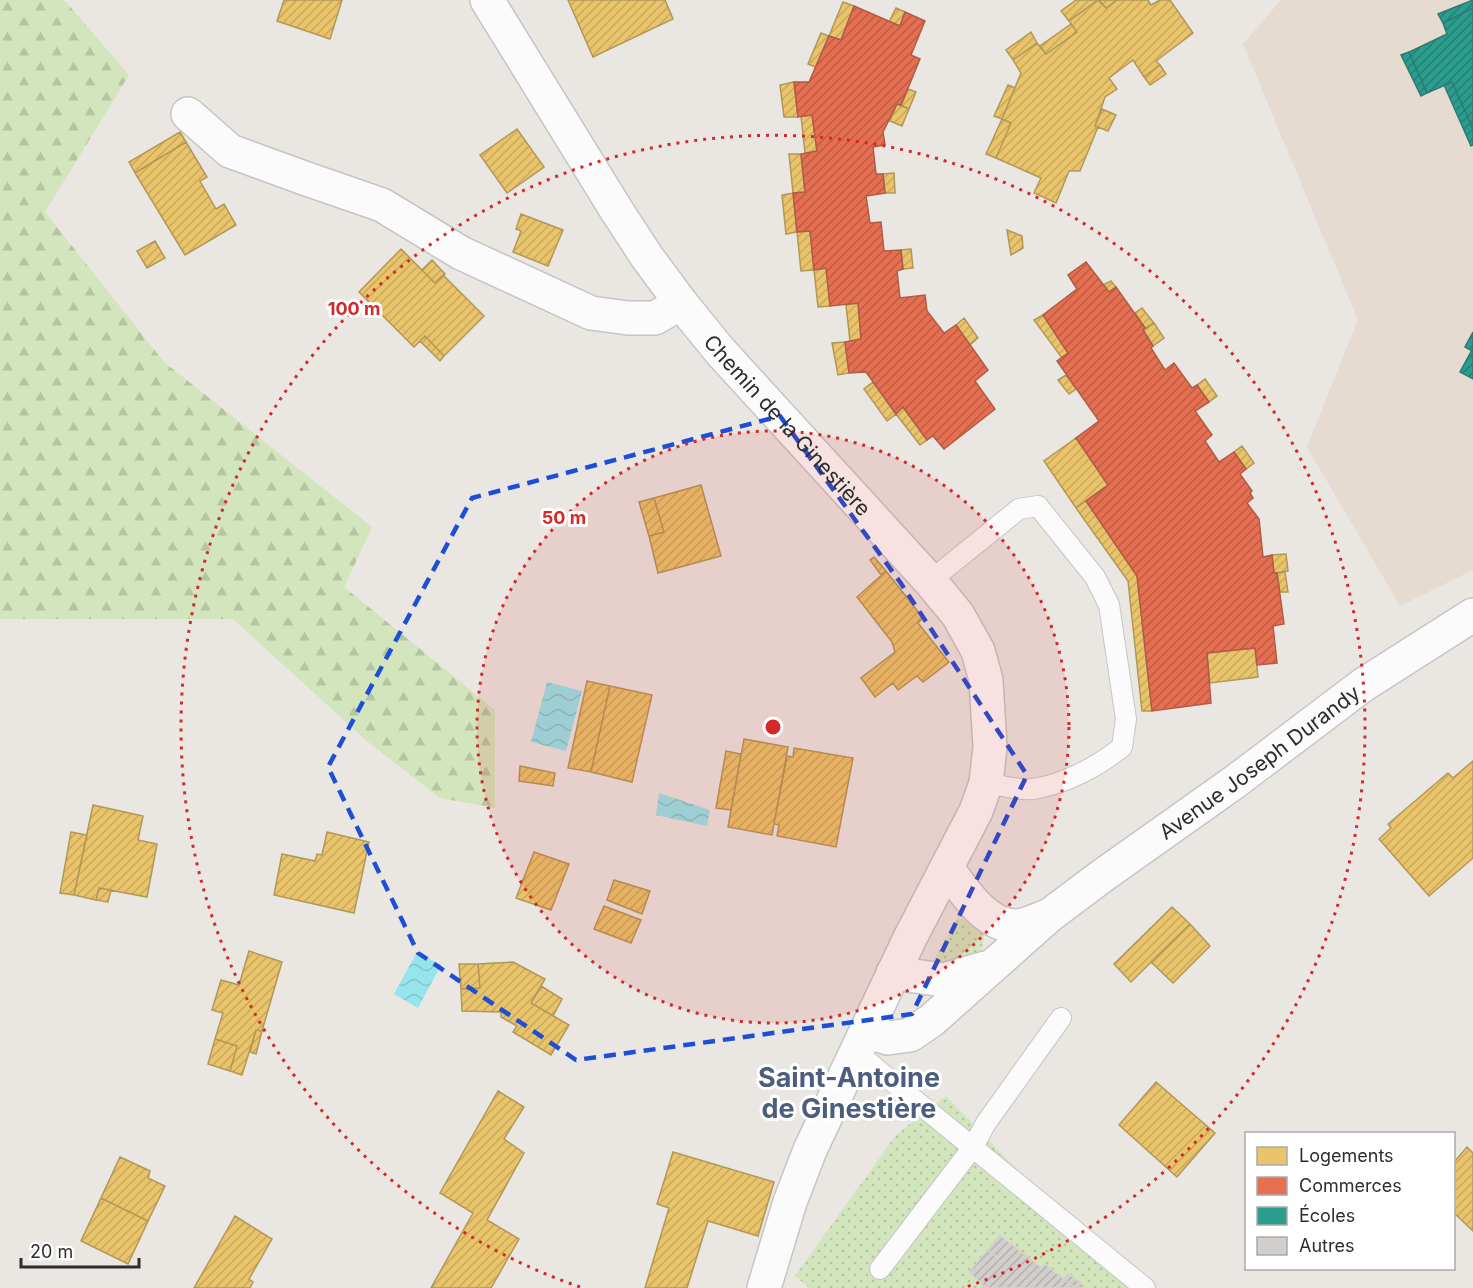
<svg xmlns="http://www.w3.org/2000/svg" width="1473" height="1288" font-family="Inter,sans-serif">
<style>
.education{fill:#e5dbd1}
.grass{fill:url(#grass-dots)}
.forest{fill:url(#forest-firs)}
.water{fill:url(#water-waves)}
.homes{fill:url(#homes-hatch);stroke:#b19758;stroke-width:1.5}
.shops{fill:url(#shops-hatch);stroke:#af5b46;stroke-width:1.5}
.schools{fill:url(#schools-hatch);stroke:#2b7b72;stroke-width:1.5}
.building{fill:url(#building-hatch);stroke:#d5d2ce;stroke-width:1.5}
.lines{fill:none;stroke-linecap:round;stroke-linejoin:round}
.service-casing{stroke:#c6c5c5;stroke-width:22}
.minor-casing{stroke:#c6c5c5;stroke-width:36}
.tertiary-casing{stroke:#c6c5c5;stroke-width:36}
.service{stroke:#fcfbfb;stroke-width:20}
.minor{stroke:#fcfbfb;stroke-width:33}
.tertiary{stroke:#fcfbfb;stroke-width:33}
.marked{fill:none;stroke:#1d4ed8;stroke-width:4.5;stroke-dasharray:12 8;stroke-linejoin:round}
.ring{fill:none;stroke:#d62828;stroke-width:3;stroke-dasharray:3 6}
.labels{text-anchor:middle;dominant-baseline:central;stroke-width:6;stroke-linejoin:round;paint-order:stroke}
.street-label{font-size:21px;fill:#2d2d2d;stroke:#fff}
.district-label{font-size:27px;font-weight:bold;fill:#4c5d7f;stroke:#fff}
.centre{fill:#d62828;stroke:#fff;stroke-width:3}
.ring-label{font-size:18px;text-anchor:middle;font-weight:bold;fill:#d62828;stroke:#fff;stroke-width:6;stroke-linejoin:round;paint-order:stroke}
</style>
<defs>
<pattern id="grass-dots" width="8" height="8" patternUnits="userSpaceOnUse" patternTransform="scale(1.5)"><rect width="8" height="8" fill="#d3e5bc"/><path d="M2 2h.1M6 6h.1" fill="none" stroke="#b5c5a2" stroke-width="1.8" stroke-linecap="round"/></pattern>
<pattern id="forest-firs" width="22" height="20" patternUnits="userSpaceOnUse" patternTransform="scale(1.5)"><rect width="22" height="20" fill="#d3e5bc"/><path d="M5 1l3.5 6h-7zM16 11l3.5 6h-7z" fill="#b5c5a2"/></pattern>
<pattern id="water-waves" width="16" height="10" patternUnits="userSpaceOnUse" patternTransform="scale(1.5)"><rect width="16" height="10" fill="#96e5ec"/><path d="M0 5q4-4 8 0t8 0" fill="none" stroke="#82c5cb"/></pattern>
<pattern id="homes-hatch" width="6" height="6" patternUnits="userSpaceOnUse" patternTransform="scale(1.5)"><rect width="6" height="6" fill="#e9c46a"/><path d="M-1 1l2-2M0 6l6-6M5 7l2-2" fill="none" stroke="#c8a95c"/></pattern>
<pattern id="shops-hatch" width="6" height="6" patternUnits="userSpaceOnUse" patternTransform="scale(1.5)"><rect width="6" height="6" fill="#e76f51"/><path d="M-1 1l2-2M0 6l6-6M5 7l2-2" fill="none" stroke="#bc5c44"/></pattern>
<pattern id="schools-hatch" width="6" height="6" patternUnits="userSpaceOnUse" patternTransform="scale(1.5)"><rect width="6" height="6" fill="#2a9d8f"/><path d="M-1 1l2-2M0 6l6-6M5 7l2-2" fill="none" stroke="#248075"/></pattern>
<pattern id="building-hatch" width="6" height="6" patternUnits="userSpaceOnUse" patternTransform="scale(1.5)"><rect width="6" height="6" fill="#d2cecb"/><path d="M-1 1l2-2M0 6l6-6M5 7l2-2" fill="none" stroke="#b5b1af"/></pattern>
</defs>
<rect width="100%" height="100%" fill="#eae6e2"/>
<path class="education" d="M1281,0H1473V570L1400,606L1307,447L1358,320L1243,44Z"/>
<path class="grass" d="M959,917L985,932L982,950L946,965L933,961Z
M946,1096L1131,1288H809L795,1276L896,1135Z"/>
<path class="forest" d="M0,0H62L67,3L129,75L45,212L164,362L372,527L344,587L495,710V808L440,798L368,742L233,619H0Z"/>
<path class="water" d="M547,682L582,691L566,751L531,742Z
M659,793L710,810L707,826L656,815Z
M417,952L441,965L418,1008L394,994Z"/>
<path class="homes" d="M284,0H342L330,39L277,21Z
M568,0H665L673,19L593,57Z
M1076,0H1098L1069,21L1061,11Z
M1098,0L1106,8L1117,0H1148L1151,5L1160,0H1170L1193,33L1156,61L1160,65L1144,77L1133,60L1109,78L1117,89L1105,97L1095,126L1098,127L1080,171H1069L1056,203L1034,193L1041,178L996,158L1011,123L1002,119L1021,73L1013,60L1037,43L1046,54L1077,32L1069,21Z
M1099,0H1117L1106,8Z
M843,2L854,6L841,40L829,36Z
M896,8L905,12L900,26L889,22Z
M1071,24L1077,32L1046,54L1040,46Z
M1031,32L1037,43L1013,60L1006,50Z
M821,33L829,36L816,67L808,64Z
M1160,65L1166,74L1150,85L1144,77Z
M794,82L798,117H784L780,85Z
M1008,85L1015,88L1002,119L994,116Z
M908,89L916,92L909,109L901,105Z
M897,104L909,109L902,126L890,121Z
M1102,109L1116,115L1108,131L1095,126Z
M812,115L817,151L805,153L801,116Z
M1002,119L1011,123L996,158L986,154Z
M517,129L544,167L507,193L480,155Z
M180,132L186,142L135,173L129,162Z
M186,142L207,177L200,181L216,209L224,204L236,225L185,255L135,173Z
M789,154H801L805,192L793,193Z
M894,173L895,193H885L883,174Z
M793,193L797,232L786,234L782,195Z
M521,214L563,230L548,266L513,252L521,231L516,229Z
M1007,230L1022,236L1023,248L1011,255Z
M810,231L814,270L801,271L797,232Z
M155,241L165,258L147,268L137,251Z
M401,249L435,283L443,275L484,316L444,356L425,336L414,347L359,292Z
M911,249L913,268L903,269L901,250Z
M432,260L445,274L435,283L422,270Z
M826,268L830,306L818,307L814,270Z
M1111,281L1116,287L1109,292L1103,285Z
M858,303L861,339L850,341L846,305Z
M1142,308L1154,323L1145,328L1135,313Z
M1043,315L1068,353L1062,358L1034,320Z
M964,318L978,338L970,345L956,325Z
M1154,323L1164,338L1153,346L1143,330Z
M425,336L444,356L440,361L420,341Z
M845,342L849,373L838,375L832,343Z
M1066,375L1076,389L1069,394L1058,380Z
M1205,379L1217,396L1209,402L1197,385Z
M873,382L896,414L887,421L864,389Z
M903,407L927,440L920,445L896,414Z
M1076,438L1108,485L1076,508L1044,461Z
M1242,446L1254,463L1246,469L1234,452Z
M701,485L721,556L658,573L649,536L664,532L654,498Z
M654,498L664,532L649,536L639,502Z
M1086,501L1137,576L1152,711H1142L1128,581L1076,508Z
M1286,554L1288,571L1274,573L1272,555Z
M874,557L886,571L881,575L870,560Z
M886,571L923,618L918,623L949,662L923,682L917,676L898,690L893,683L875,697L861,678L895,652L892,642L857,597Z
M1285,572L1288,592H1280L1277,573Z
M1255,648L1258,677L1210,683L1207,653Z
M587,681L610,686L591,772L568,768Z
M610,686L652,695L632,782L591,772Z
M744,739L788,747L772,835L728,827Z
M794,748L853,758L836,847L777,836L779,825L774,824L787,756L793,757Z
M726,751L741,754L731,810L716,808Z
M1473,761V858L1429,896L1379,839L1391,828L1388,824L1448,773L1453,778Z
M520,766L555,773L553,786L519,781Z
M93,805L143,816L138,840L157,844L147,897L99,888L96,900L74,895Z
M71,832L87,835L74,895L60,893Z
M327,832L369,842L354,913L274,895L282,854L315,861L317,854L322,855Z
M534,852L569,864L551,910L516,898Z
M614,880L650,891L642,914L607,900Z
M99,888L111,890L108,902L96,900Z
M604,906L641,920L631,943L594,929Z
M1172,907L1190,924L1131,982L1114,964Z
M1190,924L1210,946L1173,983L1151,962Z
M249,951L282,962L262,1031L256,1030L242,1075L230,1071L237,1046L215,1039L223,1013L212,1010L221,980L239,985Z
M513,962L545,979L531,1003L569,1025L551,1055L513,1032L517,1026L501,1017V1012L462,1011L461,989L480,988L478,964Z
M459,964H478L480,988L461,989Z
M541,986L562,999L553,1016L531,1003Z
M256,1030L262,1031L256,1054L250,1052Z
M215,1039L237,1046L230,1071L208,1064Z
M1156,1082L1215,1133L1177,1177L1119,1125Z
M498,1091L524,1107L504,1139L524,1153L487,1220L519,1239L491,1288H431L473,1213L440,1193Z
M1467,1147L1473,1153V1231L1454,1213V1162Z
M673,1152L774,1182L758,1236L708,1221L687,1288H645L669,1208L657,1204Z
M120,1157L150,1171L148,1178L165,1186L148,1221L101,1198Z
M101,1198L148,1221L128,1264L81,1241Z
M235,1216L272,1239L249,1279L253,1282L250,1288H194Z"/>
<path class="shops" d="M854,6L900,26L905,12L925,21L911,55L920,59L901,105L897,104L883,132L885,145L873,147L876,174H883L885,193L866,196L870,223L881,222L884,251L901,250L903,269L897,271L900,298L925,295L927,311L944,333L956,325L988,370L975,381L995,409L944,449L933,436L927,440L903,407L896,414L866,372L849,373L845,342L861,339L858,303L830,306L826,268L814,270L810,231L797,232L793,193L805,192L801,154L817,151L812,115L798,117L794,82H809L829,36L841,40Z
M1086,262L1109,292L1116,287L1145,328L1143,330L1153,346L1151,348L1165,370L1174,363L1192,388L1197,385L1209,402L1195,411L1212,435L1205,441L1219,462L1234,452L1246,469L1240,474L1252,491L1250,493L1253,498L1247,503L1259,519L1263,557L1272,555L1274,573H1277L1284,624L1273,626L1277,663L1257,665L1255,648L1207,653L1211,703L1152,711L1137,576L1086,501L1108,485L1076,438L1099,421L1057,361L1068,353L1043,315L1077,289L1068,275Z"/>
<path class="schools" d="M1473,0V8L1443,23L1438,14Z
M1473,8V129L1452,82L1427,93L1409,52L1447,34L1443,23Z
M1409,52L1427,93L1421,96L1401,55Z
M1452,82L1473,129V145L1471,146L1444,85Z
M1473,332V348L1472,351L1465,347Z
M1473,348V379L1460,372Z"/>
<path class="building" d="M1000,1235L1010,1243L998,1258L988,1250Z
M1010,1243L1042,1268L1045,1264L1075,1288H981L983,1285L969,1272L988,1250L998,1258Z
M1068,1273L1084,1286L1083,1288H1075L1064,1279Z"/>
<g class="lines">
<defs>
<path id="service" d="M930,581L1019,509L1038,506L1095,577L1109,605L1126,719L1122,747C1097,767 1065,784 1033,789C1019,791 1000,785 986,783
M856,1052L1145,1288
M880,1269L973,1147L986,1123L1061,1018"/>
<path id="minor" d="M188,114L230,151L304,178L382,205L461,253L591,313L628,318H655L681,303"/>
<g id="tertiary">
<path id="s1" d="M487,0L617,211L647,257L681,303L720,351L930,581L958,615L978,651L986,680L990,747L986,783L976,811L910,938L810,1150L790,1202L764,1288"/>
<path d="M947,868C963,890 987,928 1018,926C1027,925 1037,920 1045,917"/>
<path d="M893,973L943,980L985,968"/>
<path id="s2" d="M866,1031L888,1038L910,1035L932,1020L1050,915L1102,876L1236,781L1363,685L1473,615"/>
</g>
</defs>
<use href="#service" class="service-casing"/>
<use href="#minor" class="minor-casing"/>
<use href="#tertiary" class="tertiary-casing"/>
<use href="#service" class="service"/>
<use href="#minor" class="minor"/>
<use href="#tertiary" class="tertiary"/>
</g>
<path class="marked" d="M780,416L900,582L1027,775L912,1014L576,1060L418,953L328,767L472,498Z"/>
<circle cx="773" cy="727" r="296" fill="#d62828" fill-opacity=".12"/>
<g class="ring">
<circle cx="773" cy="727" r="296"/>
<path d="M580 1287A592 592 0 1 1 966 1287"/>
</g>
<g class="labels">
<g class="street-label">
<text stroke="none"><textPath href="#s1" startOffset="522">Chemin de la Ginestière</textPath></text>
<text stroke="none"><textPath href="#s2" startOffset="489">Avenue Joseph Durandy</textPath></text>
</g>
<g class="district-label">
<text x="849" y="1077">Saint-Antoine<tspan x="849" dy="31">de Ginestière</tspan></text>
</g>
</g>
<circle cx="773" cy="727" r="9" class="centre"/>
<g class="ring-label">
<text x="354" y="315">100 m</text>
<text x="564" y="524">50 m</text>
</g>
<rect x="1245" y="1132" width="210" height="138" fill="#ffffff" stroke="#ababab" stroke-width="1.5"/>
<rect x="1257" y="1147" width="30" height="18" fill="#e9c46a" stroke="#ababab" stroke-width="1.5"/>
<text x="1299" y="1162" font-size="18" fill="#2d2d2d">Logements</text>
<rect x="1257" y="1177" width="30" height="18" fill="#e76f51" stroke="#ababab" stroke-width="1.5"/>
<text x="1299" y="1192" font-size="18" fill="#2d2d2d">Commerces</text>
<rect x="1257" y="1207" width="30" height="18" fill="#2a9d8f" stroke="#ababab" stroke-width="1.5"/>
<text x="1299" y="1222" font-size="18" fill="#2d2d2d">Écoles</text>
<rect x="1257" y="1237" width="30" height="18" fill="#d2cecb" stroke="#ababab" stroke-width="1.5"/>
<text x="1299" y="1252" font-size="18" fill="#2d2d2d">Autres</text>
<path d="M21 1258v9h118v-9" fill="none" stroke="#2d2d2d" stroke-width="3"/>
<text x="30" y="1258" font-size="18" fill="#2d2d2d" stroke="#ffffff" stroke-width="4.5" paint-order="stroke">20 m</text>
</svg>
